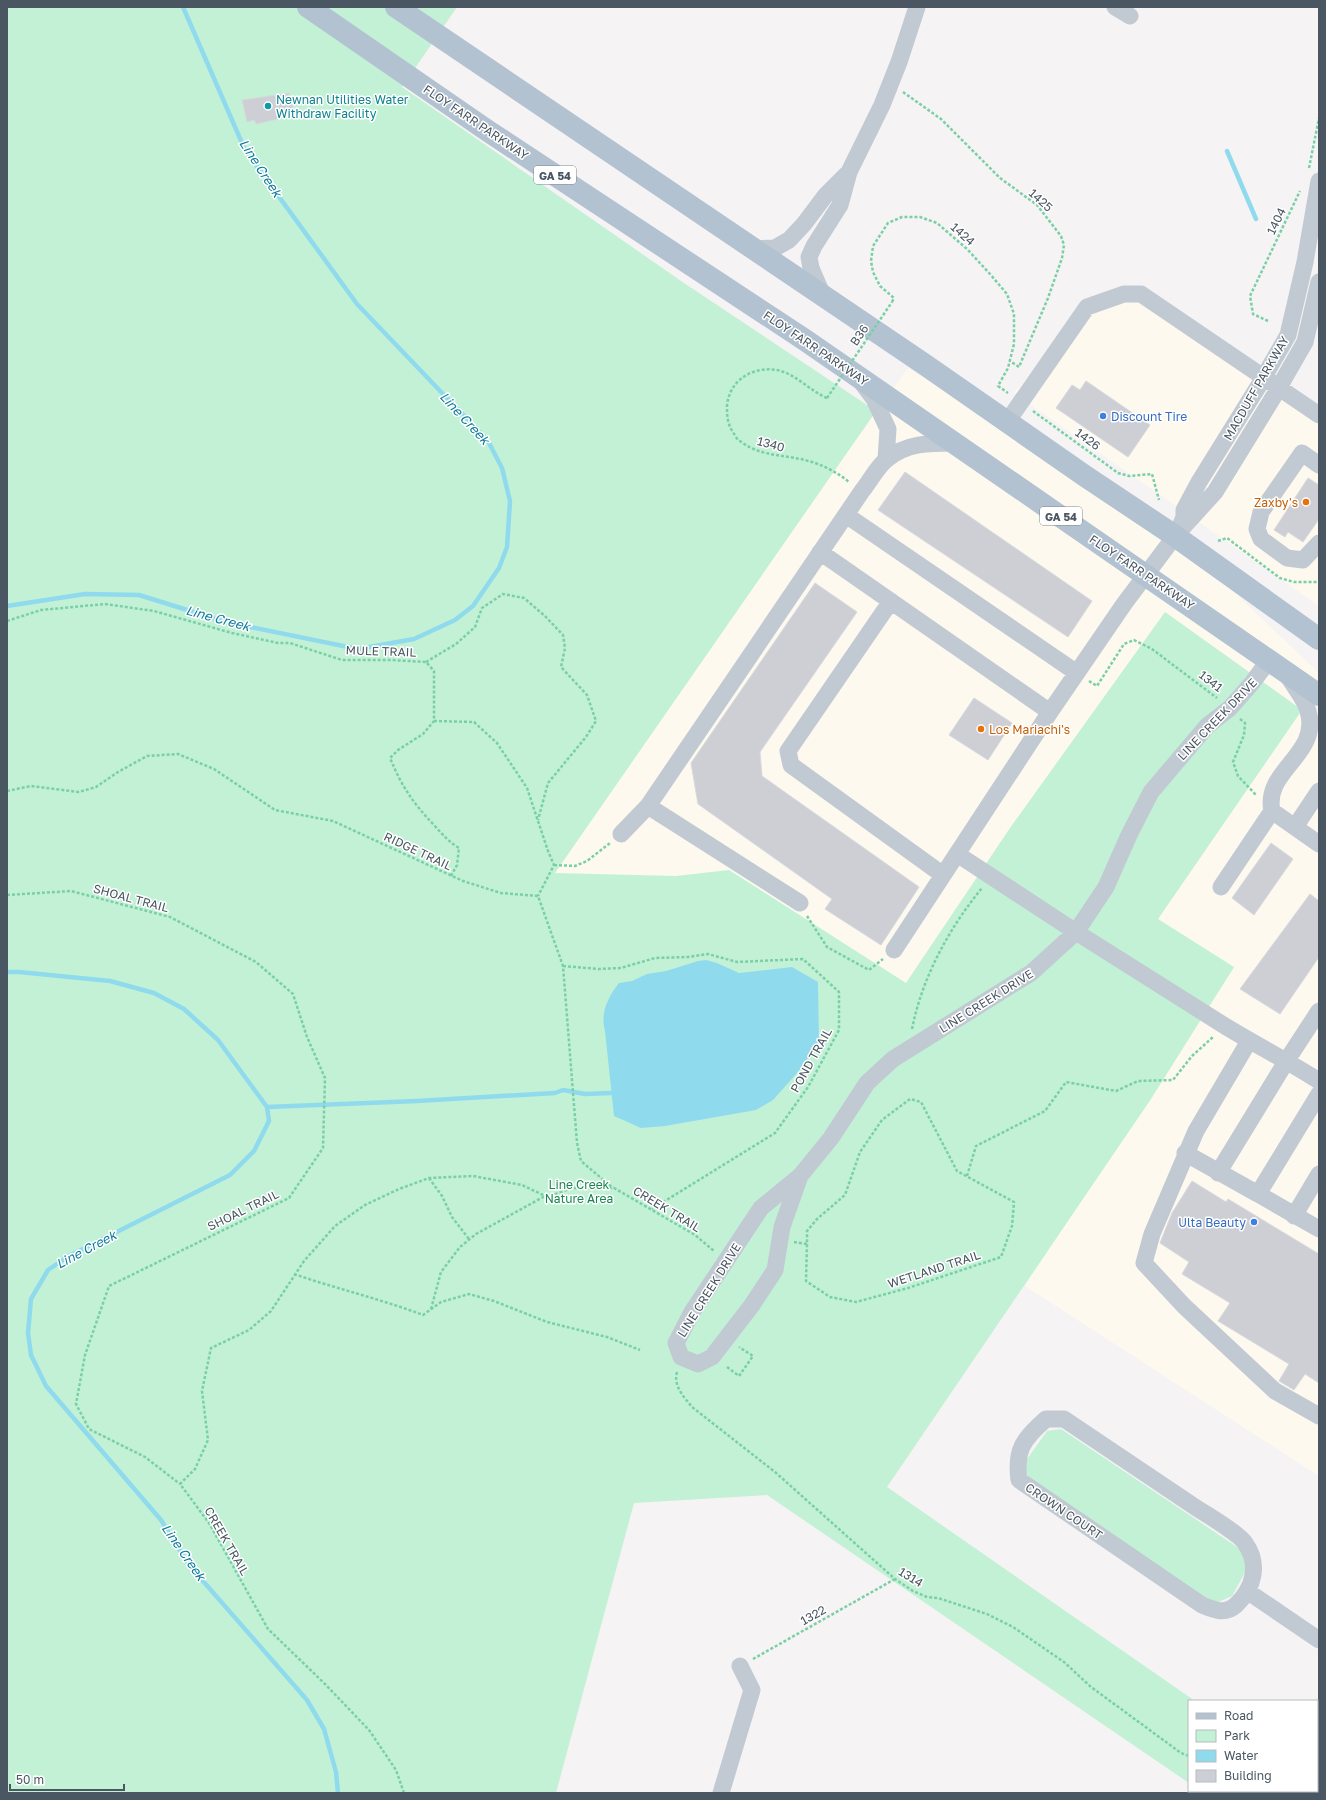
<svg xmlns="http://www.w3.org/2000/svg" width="1326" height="1800" font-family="'Golos Text',sans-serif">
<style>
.commercial{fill:#fdf9ef}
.green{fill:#c3f1d5}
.water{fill:#90daee}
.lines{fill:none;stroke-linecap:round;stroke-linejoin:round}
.stream{stroke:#90daee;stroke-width:4.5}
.building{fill:#cdcfd5;stroke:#d7d9de}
.path{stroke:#7ad0a6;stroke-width:2.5;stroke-dasharray:3 2;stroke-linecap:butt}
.minor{stroke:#c1cad2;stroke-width:17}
.major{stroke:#b3c2d1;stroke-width:22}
.path-bridge{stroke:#7ad0a6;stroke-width:2.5;stroke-dasharray:3 2;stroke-linecap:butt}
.culture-dot{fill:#0f9aa8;stroke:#fff;stroke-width:1.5}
.shop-dot{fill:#3f7fe0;stroke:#fff;stroke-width:1.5}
.food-dot{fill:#e8710a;stroke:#fff;stroke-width:1.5}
.labels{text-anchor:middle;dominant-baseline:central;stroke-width:3;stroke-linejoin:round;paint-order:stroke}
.shield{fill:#fff;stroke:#808990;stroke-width:1}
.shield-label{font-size:11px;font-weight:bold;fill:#4a5661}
.culture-label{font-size:12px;fill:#0d838f;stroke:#fff;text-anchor:start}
.street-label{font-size:12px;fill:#4a5661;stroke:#fff}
.shop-label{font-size:12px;fill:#366cbe;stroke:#fff;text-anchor:start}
.food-label{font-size:12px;fill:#c56008;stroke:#fff;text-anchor:end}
.park-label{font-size:12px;fill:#17864f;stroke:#fff}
.water-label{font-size:13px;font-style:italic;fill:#0c7c9b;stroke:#fff}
</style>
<rect width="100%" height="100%" fill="#f5f3f3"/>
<path class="commercial" d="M1141,294L1319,421V606L1014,393L1087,307Z
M908,368L1175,536L1319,673V1476L1025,1286L1234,968L1158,919L1301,709L1165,612L1010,828L906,983L542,876Z"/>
<path class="green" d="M7,7H457L402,87L681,281L876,411L555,873L676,876L729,870L906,983L1010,828L1165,612L1302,710L1158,919L1234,967L1151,1099L887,1487L1195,1701H1189V1783L767,1495L634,1503L556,1793H7Z
M1061,1429L1243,1551L1248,1567L1232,1596L1214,1604L1028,1478L1025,1462L1047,1431Z
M1317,1786L1319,1788V1793H1203L1200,1791H1317Z"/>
<path class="water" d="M706,960L717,963L739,973L792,967L818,982L819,1042L798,1072L773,1100L756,1110L665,1126L641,1128L614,1116L605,1031C600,1013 608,997 619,983L632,981L647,974L666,971L698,961Z"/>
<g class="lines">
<path class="stream" d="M1227,151L1256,219
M7,606L85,594L139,595L226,622L358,649L414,639L455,620L473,606L499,568L507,547L510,501L502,468L488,441L357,304L245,150L183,7
M7,972H19L110,981L154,993L184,1009L218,1040L267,1107L269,1121L254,1151L230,1175L67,1257L48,1270L31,1299L28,1333L31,1355L46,1386L161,1520L189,1565L307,1700L324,1729L336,1772L338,1793
M267,1107L417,1101L555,1093L563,1090L585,1094L611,1093"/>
</g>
<path class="building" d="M289,93L294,113L280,116L278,119L256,124L254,120L247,122L242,100Z
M1086,381L1150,425L1128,457L1056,408L1072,385L1080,390Z
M905,472L1092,601L1068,637L878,510Z
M1308,478L1319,485V519L1303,542L1288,532L1285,537L1274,530Z
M815,583L857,612L760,752L762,776L919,887L881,945L825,909L832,899L698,804L691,763Z
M974,698L1012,723L988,760L949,735Z
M1271,843L1293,859L1254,915L1232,898Z
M1310,894L1319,901V957L1280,1014L1240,989Z
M1192,1181L1226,1202L1228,1199L1319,1254V1383L1305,1374L1294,1390L1279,1381L1289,1364L1218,1321L1230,1303L1182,1274L1189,1262L1160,1243L1172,1213Z"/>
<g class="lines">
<path class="path" d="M903,92L941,119L1000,178L1037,205L1061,236L1064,245L1062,258L1048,298L1019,367L1010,361
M1309,168L1319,118
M892,302L894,298L880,286L873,272L871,261L873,246L888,223L902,217H920L937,223L967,249L990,274L1007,294L1014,314V344L1008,368L998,386L1008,393
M1268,321L1253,314L1250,296L1300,191
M827,398C810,391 796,374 777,370C753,366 729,380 727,406C727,414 727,421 731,429C734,433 736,439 740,441C762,458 787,454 812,462C825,466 838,473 849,482
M1033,411L1118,473L1129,476L1152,474L1159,500
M1218,541L1227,538L1280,578L1294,582H1319
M7,621L41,610L105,604L154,611L232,633L278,643H290L342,660H391L426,662L434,671V721L423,734L398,750L390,758C402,787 413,803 434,825C442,834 449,842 459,848L457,865L451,876
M426,662L456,644L475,627L482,608L503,594L524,598L545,616L563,635L565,648L561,667L587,695L596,721L586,737L548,783L538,820
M1089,681L1097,686L1124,644L1134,640L1152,649L1217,698
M1240,719L1245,723L1244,735L1233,762L1238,776L1256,795
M434,721L474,722L497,743L527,788L548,851L554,865L538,896
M7,791L31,786L79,792L96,787L118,772L147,756L178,754L214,769L275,810L333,821L463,881L501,893L538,896L563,966L577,1143L581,1161L613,1188
M554,865L575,866L587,861L610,843
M7,895L71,891L170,917L256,962L293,994L307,1037L325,1078L323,1148L289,1198L109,1286L85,1355L76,1404L89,1429L145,1457L180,1484
M807,916L827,947L869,970L883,959
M563,966L599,969L621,968L655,958L688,957L708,954L737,962L803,959L839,992V1030L808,1087L775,1133L652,1209
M912,1029C922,978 949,928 982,888
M967,1176L976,1146L1045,1111L1066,1082L1116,1091L1138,1081L1173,1080L1192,1056L1213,1037
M429,1178L442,1196L452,1217L469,1239
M794,1242L807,1244V1231L817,1219L845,1195L860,1152L882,1120L910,1099L921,1102L957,1171L1014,1202L1012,1226L1001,1257L908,1288L856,1302L830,1297L806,1281L807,1244
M294,1274C337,1289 381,1299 423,1315L441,1302L469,1294L494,1301L547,1322L607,1337L640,1350
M431,1309L441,1272L460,1247L476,1234L545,1196
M727,1367L739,1376L753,1356L739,1347
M677,1372C673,1386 684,1397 692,1407L775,1472L895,1579L913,1591L927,1597L938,1598L987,1614L1013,1627L1064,1662L1091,1687L1181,1753L1189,1756
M753,1659L895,1579
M1250,1791L1253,1793
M404,1793L396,1770L369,1730L325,1684L268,1629L209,1523L180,1484L195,1469L208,1440L202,1391L211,1348L249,1330L271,1311L304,1261L335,1226L365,1205L399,1189L429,1178L473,1176L522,1185L545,1196L553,1195L572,1188H614L695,1235L714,1251"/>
<path class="minor" d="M1115,7L1130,16
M752,249L775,248L789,240L804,224L825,196L849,172
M823,296L811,268L809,257L814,246L840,205L849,172L882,105L899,62L917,7
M862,383L874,399L888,429L886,459
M1007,422L1087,307L1124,294H1141L1319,415
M1319,465L1302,453L1261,512L1257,529L1261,539L1287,558L1303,560L1319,543
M846,515L1077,673
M1179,529L1184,517V510L1199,482L1258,387L1288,335L1305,262L1319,181
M820,552L1050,712
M891,601L788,751L791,765L943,875
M1288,676C1294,687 1305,699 1308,711C1321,755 1263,770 1272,811L1319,844
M648,806L800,903
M1295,827L1319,791
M621,834L648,806L862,491C870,481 877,467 887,459C907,443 929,443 954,443
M957,854L1076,932L1225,1026C1256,1045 1288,1061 1319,1081
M1221,887L1272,811
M894,950L1050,712L1124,604L1175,536L1215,492L1274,396L1305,342L1319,282
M1249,1041L1196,1131L1152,1234L1144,1263L1184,1306L1275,1391L1319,1416
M1319,1094L1258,1194L1319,1229
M1185,1153L1258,1194
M1218,1173L1287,1060L1319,1011
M800,1176L782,1227L775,1270L752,1305L712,1357L698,1364L681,1357L676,1343L692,1312L761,1208L800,1176L831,1138L867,1083L893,1059L1031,973L1076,932L1106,887L1129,835L1151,792L1207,726L1230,708L1252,683L1266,664L1271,661
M1294,1216L1319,1174
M1046,1419H1064C1109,1449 1154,1479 1198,1509C1208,1515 1240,1535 1245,1543C1260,1564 1254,1588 1236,1605C1225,1615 1214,1610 1202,1605L1019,1480C1015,1450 1023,1439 1046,1419Z
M1247,1591L1319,1640
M721,1793L752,1690L740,1666"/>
<path class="major" d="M308,7L488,131L805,340L1319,695
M396,7L924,364L1085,476L1175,536L1319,639"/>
<path class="path-bridge" d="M827,398L892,302"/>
</g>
<circle class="culture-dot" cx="268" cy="106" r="4"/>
<g class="shop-dot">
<circle cx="1103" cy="416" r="4"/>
<circle cx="1254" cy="1222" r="4"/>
</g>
<g class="food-dot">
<circle cx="1306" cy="502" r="4"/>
<circle cx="981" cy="729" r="4"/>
</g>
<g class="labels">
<g class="shield">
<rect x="534" y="166" width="42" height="18" rx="3"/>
<rect x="1040" y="507" width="42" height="18" rx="3"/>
</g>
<g class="shield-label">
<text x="555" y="175">GA 54</text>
<text x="1061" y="516">GA 54</text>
</g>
<g class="culture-label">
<text x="276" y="99">Newnan Utilities Water<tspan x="276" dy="14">Withdraw Facility</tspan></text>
</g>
<g class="street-label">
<text transform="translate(476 122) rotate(34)">FLOY FARR PARKWAY</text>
<text transform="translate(1041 200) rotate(42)">1425</text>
<text transform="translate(1276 221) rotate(-64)">1404</text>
<text transform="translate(963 234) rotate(42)">1424</text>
<text transform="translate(859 335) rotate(-56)">B36</text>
<text transform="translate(816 348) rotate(34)">FLOY FARR PARKWAY</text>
<text transform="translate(1256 388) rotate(-60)">MACDUFF PARKWAY</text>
<text transform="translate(1088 439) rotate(36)">1426</text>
<text transform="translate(771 444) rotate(15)">1340</text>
<text transform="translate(1142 572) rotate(34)">FLOY FARR PARKWAY</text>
<text transform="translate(381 651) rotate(2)">MULE TRAIL</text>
<text transform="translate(1211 681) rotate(38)">1341</text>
<text transform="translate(1217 719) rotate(-46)">LINE CREEK DRIVE</text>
<text transform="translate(418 851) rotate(25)">RIDGE TRAIL</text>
<text transform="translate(131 898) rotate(15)">SHOAL TRAIL</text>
<text transform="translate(986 1001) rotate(-32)">LINE CREEK DRIVE</text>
<text transform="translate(811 1060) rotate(-61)">POND TRAIL</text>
<text transform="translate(667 1209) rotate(31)">CREEK TRAIL</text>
<text transform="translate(243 1210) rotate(-26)">SHOAL TRAIL</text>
<text transform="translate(934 1269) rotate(-18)">WETLAND TRAIL</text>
<text transform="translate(709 1290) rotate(-58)">LINE CREEK DRIVE</text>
<text transform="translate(1064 1511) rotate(34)">CROWN COURT</text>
<text transform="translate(227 1541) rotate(60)">CREEK TRAIL</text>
<text transform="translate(911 1577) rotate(32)">1314</text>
<text transform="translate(813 1615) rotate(-29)">1322</text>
</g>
<g class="shop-label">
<text x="1111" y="416">Discount Tire</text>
<text x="1246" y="1222" text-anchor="end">Ulta Beauty</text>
</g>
<g class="food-label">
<text x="1298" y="502">Zaxby's</text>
<text x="989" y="729" text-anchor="start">Los Mariachi's</text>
</g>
<g class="park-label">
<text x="579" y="1184">Line Creek<tspan x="579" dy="14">Nature Area</tspan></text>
</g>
<g class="water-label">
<text transform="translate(261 168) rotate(57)">Line Creek</text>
<text transform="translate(465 418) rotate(47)">Line Creek</text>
<text transform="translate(218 618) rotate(15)">Line Creek</text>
<text transform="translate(86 1249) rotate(-28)">Line Creek</text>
<text transform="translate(184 1552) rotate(55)">Line Creek</text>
</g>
</g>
<rect width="1326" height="1800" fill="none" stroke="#4a5661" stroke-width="16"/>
<rect x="1188" y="1700" width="130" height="92" fill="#ffffff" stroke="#b7bbc0"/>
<rect x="1196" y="1713" width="20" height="6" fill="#b3c2d1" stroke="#b7bbc0"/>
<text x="1224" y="1720" font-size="12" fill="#4a5661">Road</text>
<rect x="1196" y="1730" width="20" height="12" fill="#c3f1d5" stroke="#b7bbc0"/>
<text x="1224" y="1740" font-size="12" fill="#4a5661">Park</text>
<rect x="1196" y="1750" width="20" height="12" fill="#90daee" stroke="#b7bbc0"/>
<text x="1224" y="1760" font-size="12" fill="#4a5661">Water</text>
<rect x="1196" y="1770" width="20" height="12" fill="#cdcfd5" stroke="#b7bbc0"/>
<text x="1224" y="1780" font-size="12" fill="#4a5661">Building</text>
<path d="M10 1784v6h114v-6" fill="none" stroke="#4a5661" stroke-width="2"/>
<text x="16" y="1784" font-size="12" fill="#4a5661" stroke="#ffffff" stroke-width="3" paint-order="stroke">50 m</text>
</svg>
